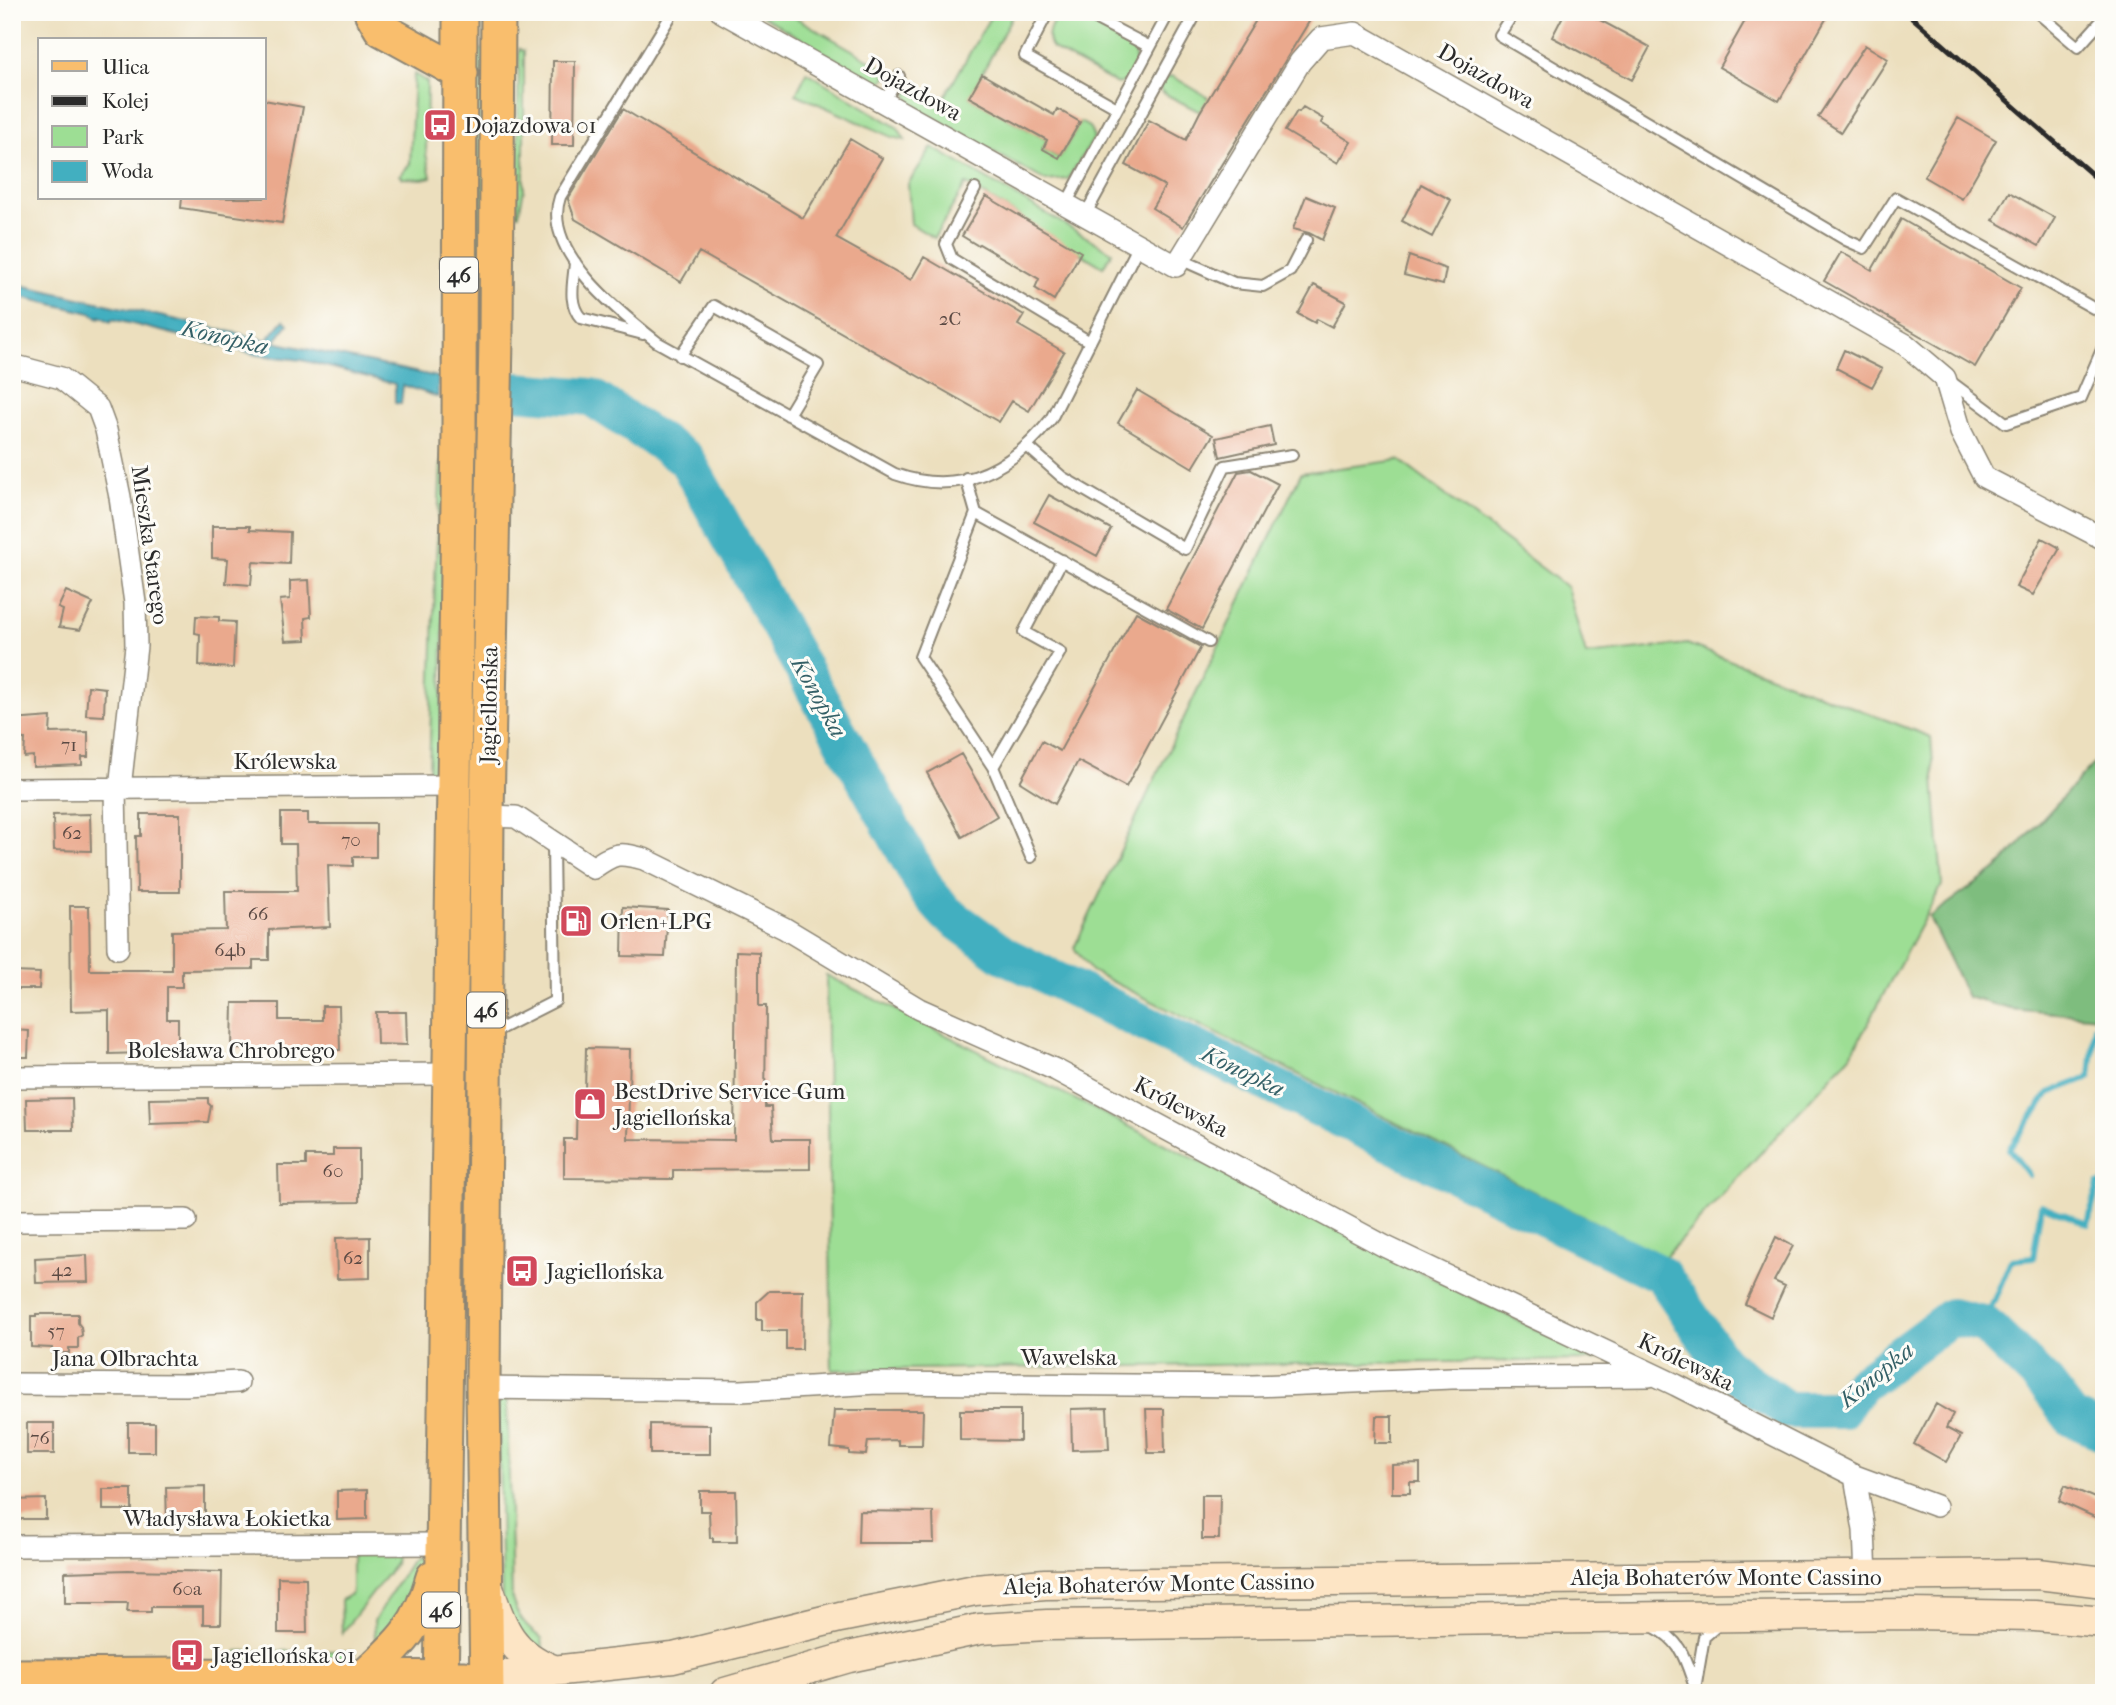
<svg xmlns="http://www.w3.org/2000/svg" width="2116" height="1705" font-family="'IM FELL French Canon',serif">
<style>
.green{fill:#9dde94;stroke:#648460;stroke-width:2}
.forest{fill:#7ebd7e;stroke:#547454;stroke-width:2}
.water{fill:#42afc0;stroke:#366d76;stroke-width:2}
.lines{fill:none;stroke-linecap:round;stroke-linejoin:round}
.stream{stroke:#42afc0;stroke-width:6}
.river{stroke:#42afc0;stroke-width:38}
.building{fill:#eaa98d}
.service-casing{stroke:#8c8574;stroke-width:14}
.minor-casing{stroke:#8c8574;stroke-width:24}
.secondary-casing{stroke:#8c8574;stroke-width:33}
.primary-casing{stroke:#8c8574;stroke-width:37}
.service{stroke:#fff;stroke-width:10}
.minor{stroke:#fff;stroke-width:21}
.secondary{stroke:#fde5c5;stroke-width:30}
.primary{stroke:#f9be6d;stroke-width:33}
.rail{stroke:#2b2b2b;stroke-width:5}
.labels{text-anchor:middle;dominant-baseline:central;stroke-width:6;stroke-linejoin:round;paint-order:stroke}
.number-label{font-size:19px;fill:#5b4a44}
.shield{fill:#fdfcf7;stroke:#6a6a68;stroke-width:2}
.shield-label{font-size:21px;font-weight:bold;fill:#2b2b2b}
.street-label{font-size:23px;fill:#2b2b2b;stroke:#fdfcf7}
.poi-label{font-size:23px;fill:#2b2b2b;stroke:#fdfcf7;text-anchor:start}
.water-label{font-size:24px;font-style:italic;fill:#346067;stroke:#fdfcf7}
</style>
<rect width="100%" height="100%" fill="#fdfcf7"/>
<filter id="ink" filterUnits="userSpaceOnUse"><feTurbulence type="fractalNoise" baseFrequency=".0143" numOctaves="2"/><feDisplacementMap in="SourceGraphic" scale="14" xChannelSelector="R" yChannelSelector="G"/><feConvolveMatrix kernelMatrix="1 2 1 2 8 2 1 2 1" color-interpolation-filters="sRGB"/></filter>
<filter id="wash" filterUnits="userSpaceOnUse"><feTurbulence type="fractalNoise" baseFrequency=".00686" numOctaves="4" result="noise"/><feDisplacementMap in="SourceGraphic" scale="28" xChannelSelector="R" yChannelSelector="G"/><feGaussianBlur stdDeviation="1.57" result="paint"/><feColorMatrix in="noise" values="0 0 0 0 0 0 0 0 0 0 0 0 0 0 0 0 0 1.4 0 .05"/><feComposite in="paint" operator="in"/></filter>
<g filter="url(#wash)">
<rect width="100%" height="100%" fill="#ecdfbe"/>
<path class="green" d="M756,12H786L885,69L886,78L880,83L873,81Z
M993,12H1014L970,97L1047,140L1043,149L1059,158L1080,122L1089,127L1094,138L1068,179L1046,181L910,105L907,93C921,84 930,93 943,100Z
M1061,12H1072L1127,44L1134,51L1137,68L1129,81L1117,84L1053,49C1043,39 1051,21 1061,12Z
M472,49L487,50L484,333L471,331Z
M519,49L524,51V189L519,214H517Z
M807,72L898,128L905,140L892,137L796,94Z
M414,74L427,82L426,154L431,177L422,179L403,178L400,175L410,164Z
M1172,76L1209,98L1200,112L1163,93L1159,86L1163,78Z
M932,147L1112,252L1103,267L966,184L934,238L911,224L908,184Z
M446,438L441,767L429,774L435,580L441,463Z
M1399,460L1567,587L1586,655L1687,644L1931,737L1942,885L1851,1055L1665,1257L1091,971L1074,948L1301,473Z
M826,975L1597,1360L832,1370Z
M507,1400L512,1599C517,1617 526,1629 542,1638L543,1649L532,1645L502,1609L498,1401Z
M352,1552L396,1553L395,1564L342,1633L341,1600L352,1593Z
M414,1556C436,1584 393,1629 376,1653L374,1621Z
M237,1651H354L355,1663L293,1667L259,1659L237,1657Z"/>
<path class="forest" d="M2104,752V1020L2099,1017L2010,1009L1967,997L1929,917L1998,868Z"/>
<path class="water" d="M12,283L267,340L284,320L288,324L274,342L438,377V397L403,385L401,404L395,403V384L302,360L258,355L112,319L111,322L100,316L99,318L91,313L12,295Z"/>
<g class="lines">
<path class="stream" d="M2029,1175L2009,1149L2049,1093L2090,1077L2095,1027L2104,1032
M1984,1324L2011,1260L2033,1258L2041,1205L2088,1224L2098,1184L2104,1183"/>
<path class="river" d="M516,391L591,397L686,459L927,891L946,913L1004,955L1662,1275L1724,1365L1787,1410H1841L1860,1385L1951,1317L1984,1324L2047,1385L2072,1418L2104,1432"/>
</g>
<g id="blocks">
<path class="building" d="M1261,12H1315L1183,227L1152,208L1165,186L1126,165L1149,120L1186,140L1200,112Z
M1565,12H1585L1650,47L1632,80L1552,37Z
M1750,12H1815L1826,19L1779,101L1719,67Z
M1865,45L1888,59L1841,132L1818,117Z
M553,61H575L574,145H552Z
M982,74L1054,115L1057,109L1080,122L1059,158L1043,149L1047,140L969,97Z
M264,100L303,107L282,223L181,208L182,198H264Z
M1303,107L1323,119L1321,123L1351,142L1338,163L1285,131L1297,111L1299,112Z
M623,109L803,218L850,139L882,158L836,238L911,280L924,257L1024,315L1018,325L1064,352L1029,411L1012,401L999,422L699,252L681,282L575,219L568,199Z
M1958,118L1996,140L1962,199L1924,177Z
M1421,184L1451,200L1432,237L1402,221Z
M2009,192L2055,218L2039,246L1993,220Z
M986,196L1081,252L1054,300L1035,288L1039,279L979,244L977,245L962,236Z
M1306,196L1335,208L1322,240L1309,233L1293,229Z
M1901,219L2021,288L1975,367L1824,281L1841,252L1872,270Z
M1409,256L1446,269L1443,285L1404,275Z
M1314,285L1346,302L1332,327L1317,319L1315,323L1298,314Z
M1844,350L1882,369L1872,387L1836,368Z
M1137,390L1213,435L1193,468L1118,423Z
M1270,426L1274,445L1220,457L1216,438Z
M1251,470L1278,484L1202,629L1166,609L1238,472Z
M1049,495L1111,529L1097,556L1034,522Z
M212,526H250V530L290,532L289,564L253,562L251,585L226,583L228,559L212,558Z
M2042,538L2058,547L2059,550L2033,595L2016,587Z
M309,580L311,617L305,618L306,640L285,641L280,600L290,599V581Z
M66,591L93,603L80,630L59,627L63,610L58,608Z
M1136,612L1201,647L1126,787L1078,761L1055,804L1020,782L1042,741L1060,751Z
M196,616L219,617V621L235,622L233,668L199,666L200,634L195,633Z
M88,686L105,688L104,716L86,715Z
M51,717L50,733L88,732V757H82V765L33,767V756L24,757L25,739L12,738V720Z
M961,754L997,816L962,837L927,773Z
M281,813H308V824H376V857H353V866L328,865L330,927L269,930V960H253V969L182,970V987H167V1019H178V1052L109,1054V1010L71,1011L70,906H89L90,970H172V931L226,930L225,891H297L296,844H281Z
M90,814L91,851L54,850L53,815Z
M141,814H180V892H137L136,836H141Z
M623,907L668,910L665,957L622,956Z
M736,951L759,952V1006H766L765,1107H771L773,1139H810V1169L673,1170V1179L564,1178V1139H576L577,1092H585L586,1048L630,1049L628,1139L734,1140Z
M12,972L40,973L39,989H12Z
M233,1003H279V1020H322V1006H339L340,1050L232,1049Z
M376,1012H406L407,1045L377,1044Z
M12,1030L29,1031L28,1057H12Z
M72,1098L73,1130H27L26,1099Z
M208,1098V1103L211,1106L208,1122L150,1124L149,1099Z
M333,1149H359V1202L279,1203L278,1165H306V1156H333Z
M370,1237V1278L337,1279L336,1238Z
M1776,1237L1793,1246L1774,1281L1785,1286L1771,1317L1745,1304Z
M87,1255L88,1282L36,1283L35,1258Z
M769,1291H803L802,1349H786V1331H762V1320H757V1302Z
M36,1314H78V1323L81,1327L82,1335L78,1338V1348H69V1353H52V1348L31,1347V1316H36Z
M1936,1404L1953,1414L1946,1428L1961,1436L1946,1462L1914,1444Z
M1107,1408L1109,1449L1072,1450L1071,1409Z
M1146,1409H1164L1165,1453H1148Z
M834,1410H923L922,1445H898V1440L868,1441L866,1455L849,1454V1450L831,1448Z
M960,1410H1020V1441L960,1440Z
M1376,1416H1392V1443H1375Z
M27,1423H54V1454H27Z
M128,1423H155V1452H128Z
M650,1424L710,1425V1454H650Z
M1420,1464V1482H1410V1493H1392V1465Z
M2065,1485L2104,1502L2099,1519L2059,1501Z
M205,1486V1521L167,1522L166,1487Z
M103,1489H132V1510H103Z
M367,1490V1519L337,1520V1491Z
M700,1491H736L737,1542H713V1538H710L709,1511H700Z
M1202,1495H1220L1219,1539H1202Z
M46,1499V1519H12V1500Z
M859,1511L933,1512L934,1543H858Z
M128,1570L222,1572L221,1624H203V1607H151V1612H127L128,1603H65V1572Z
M278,1577L306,1578L307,1633H278Z"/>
</g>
</g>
<g filter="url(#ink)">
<use href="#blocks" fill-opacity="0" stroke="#8c8574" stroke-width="2"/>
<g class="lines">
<defs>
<path id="service" d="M673,12L560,197C541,251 620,313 657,342L895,474C960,497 1011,470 1051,419L1139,245
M1048,12L1025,56L1117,108
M1083,12L1150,47
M1514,12L1499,35L1846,240L1864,248L1896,198L2104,314
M1685,12L1702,15L1704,12
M2037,12L2078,47L2104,18
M884,102L899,76
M975,189L946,244L952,259L1090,342
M1066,204L1166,18
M1085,215L1197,12
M1180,259L1234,283L1263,286L1290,271L1306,240
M575,262C574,281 567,303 581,318L643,334
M680,356L714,306L818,365L788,415
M1947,379L2006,423L2081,398L2104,345
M1027,446L1062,477L1185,549L1225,466L1292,455
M966,478L976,513L1208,642
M976,513L920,657L993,767
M1031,857L993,767L1060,652L1024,632L1062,560
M492,1033L555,1001L553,843
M1654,1627C1682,1641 1685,1659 1695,1687
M1696,1684L1704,1637L1719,1624"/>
<path id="minor" d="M722,12L1176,266L1300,62L1321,38L1355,33L1906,345L1945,378L1961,432L1984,477L2104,539
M12,365L61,378L98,408L106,430L120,497L135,603L136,646L120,788
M115,788L118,948
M12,789L454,786
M487,816L516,817L593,868C615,853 618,852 644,859L784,928L919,1009L1056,1070L1384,1246L1676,1385L1855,1476L1936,1506
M12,1077L450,1074
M12,1221L186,1220
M12,1384L186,1385L238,1382
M483,1388L741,1391L877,1383L1253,1386L1452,1378L1649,1376
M1855,1476L1864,1530L1866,1576
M12,1546L442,1544"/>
<path id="secondary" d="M489,1590C502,1630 512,1654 553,1670
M487,1678L673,1658L840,1617L975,1590L1045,1584L2038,1574L2104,1582
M725,1693L849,1657L980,1629L1047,1625L1910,1614L2035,1616L2104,1622"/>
<path id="primary" d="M371,12L381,29L461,73
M12,1676L186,1675L464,1678
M365,1676C401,1643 420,1625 433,1577
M441,1693L459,432L460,12
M487,1693L483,1388L487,816L496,339L498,12"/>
</defs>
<use href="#service" class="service-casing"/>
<use href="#minor" class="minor-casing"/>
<use href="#secondary" class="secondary-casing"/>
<use href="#primary" class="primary-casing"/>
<use href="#service" class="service"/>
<use href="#minor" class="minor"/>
<use href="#secondary" class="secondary"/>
<use href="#primary" class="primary"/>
<path class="rail" d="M1906,12L2104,185"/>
</g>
</g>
<defs>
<symbol id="bus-square" viewBox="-11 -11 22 22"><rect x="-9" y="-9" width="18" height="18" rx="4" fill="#d1495b" stroke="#fdfcf7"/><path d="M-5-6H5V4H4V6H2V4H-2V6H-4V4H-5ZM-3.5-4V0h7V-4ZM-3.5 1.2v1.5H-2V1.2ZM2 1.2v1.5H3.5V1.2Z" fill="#fff"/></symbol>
<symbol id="fuel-square" viewBox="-11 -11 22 22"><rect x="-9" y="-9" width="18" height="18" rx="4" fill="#d1495b" stroke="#fdfcf7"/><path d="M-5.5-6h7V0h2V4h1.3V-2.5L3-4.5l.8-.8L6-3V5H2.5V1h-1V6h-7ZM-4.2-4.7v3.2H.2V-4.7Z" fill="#fff"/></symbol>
<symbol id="shop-square" viewBox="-11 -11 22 22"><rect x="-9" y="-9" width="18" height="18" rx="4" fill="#d1495b" stroke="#fdfcf7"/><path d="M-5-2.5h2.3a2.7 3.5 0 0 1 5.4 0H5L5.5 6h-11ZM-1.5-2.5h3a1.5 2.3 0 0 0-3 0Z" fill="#fff"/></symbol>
</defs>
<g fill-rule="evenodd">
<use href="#bus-square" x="421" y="106" width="38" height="38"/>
<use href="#fuel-square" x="557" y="902" width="38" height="38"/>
<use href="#shop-square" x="571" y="1085" width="38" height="38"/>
<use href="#bus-square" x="503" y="1252" width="38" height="38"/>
<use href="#bus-square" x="168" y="1636" width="38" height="38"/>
</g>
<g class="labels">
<g class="number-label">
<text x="950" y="319">2C</text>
<text x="69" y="745">71</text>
<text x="72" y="833">62</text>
<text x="351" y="840">70</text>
<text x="258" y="914">66</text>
<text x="230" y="950">64b</text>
<text x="333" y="1171">60</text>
<text x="353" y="1258">62</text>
<text x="62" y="1270">42</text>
<text x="56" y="1331">57</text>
<text x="40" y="1438">76</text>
<text x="187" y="1589">60a</text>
</g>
<g class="shield">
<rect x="440" y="257.5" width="38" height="35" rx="5"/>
<rect x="467" y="992.5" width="38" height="35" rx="5"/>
<rect x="422" y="1592.5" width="38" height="35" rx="5"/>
</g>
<g class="shield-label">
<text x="459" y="275">46</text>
<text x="486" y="1010">46</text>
<text x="441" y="1610">46</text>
</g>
<g class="street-label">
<text transform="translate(1486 76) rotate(30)">Dojazdowa</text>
<text transform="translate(913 89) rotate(29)">Dojazdowa</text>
<text transform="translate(150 545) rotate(82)">Mieszka Starego</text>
<text transform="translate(489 705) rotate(-89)">Jagiellońska</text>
<text x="285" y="761">Królewska</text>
<text x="231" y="1050">Bolesława Chrobrego</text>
<text transform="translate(1181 1107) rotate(28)">Królewska</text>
<text x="1069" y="1357">Wawelska</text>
<text x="125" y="1358">Jana Olbrachta</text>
<text transform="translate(1686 1362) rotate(26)">Królewska</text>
<text x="227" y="1518">Władysława Łokietka</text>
<text x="1726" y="1577">Aleja Bohaterów Monte Cassino</text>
<text transform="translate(1159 1584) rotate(-1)">Aleja Bohaterów Monte Cassino</text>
</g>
<g class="poi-label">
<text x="464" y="125">Dojazdowa 01</text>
<text x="600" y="921">Orlen+LPG</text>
<text x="614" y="1091">BestDrive Service-Gum<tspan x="614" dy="26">Jagiellońska</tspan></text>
<text x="546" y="1271">Jagiellońska</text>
<text x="212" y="1655">Jagiellońska 01</text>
</g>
<g class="water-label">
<text transform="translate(225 337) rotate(13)">Konopka</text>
<text transform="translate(819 697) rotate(61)">Konopka</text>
<text transform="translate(1243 1071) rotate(26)">Konopka</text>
<text transform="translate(1876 1375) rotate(-39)">Konopka</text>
</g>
</g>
<rect width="2116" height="1705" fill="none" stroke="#fdfcf7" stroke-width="42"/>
<rect x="38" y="38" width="228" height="161" fill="#fdfcf7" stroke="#a9a8a5" stroke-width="2"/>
<rect x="52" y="61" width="35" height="10" fill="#f9be6d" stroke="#a9a8a5" stroke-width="2"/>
<text x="102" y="74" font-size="21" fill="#2b2b2b">Ulica</text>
<rect x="52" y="96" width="35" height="10" fill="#2b2b2b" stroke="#a9a8a5" stroke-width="2"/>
<text x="102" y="108" font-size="21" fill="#2b2b2b">Kolej</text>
<rect x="52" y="126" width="35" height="21" fill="#9dde94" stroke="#a9a8a5" stroke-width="2"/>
<text x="102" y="144" font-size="21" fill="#2b2b2b">Park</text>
<rect x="52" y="161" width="35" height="21" fill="#42afc0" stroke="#a9a8a5" stroke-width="2"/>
<text x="102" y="178" font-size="21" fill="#2b2b2b">Woda</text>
</svg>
